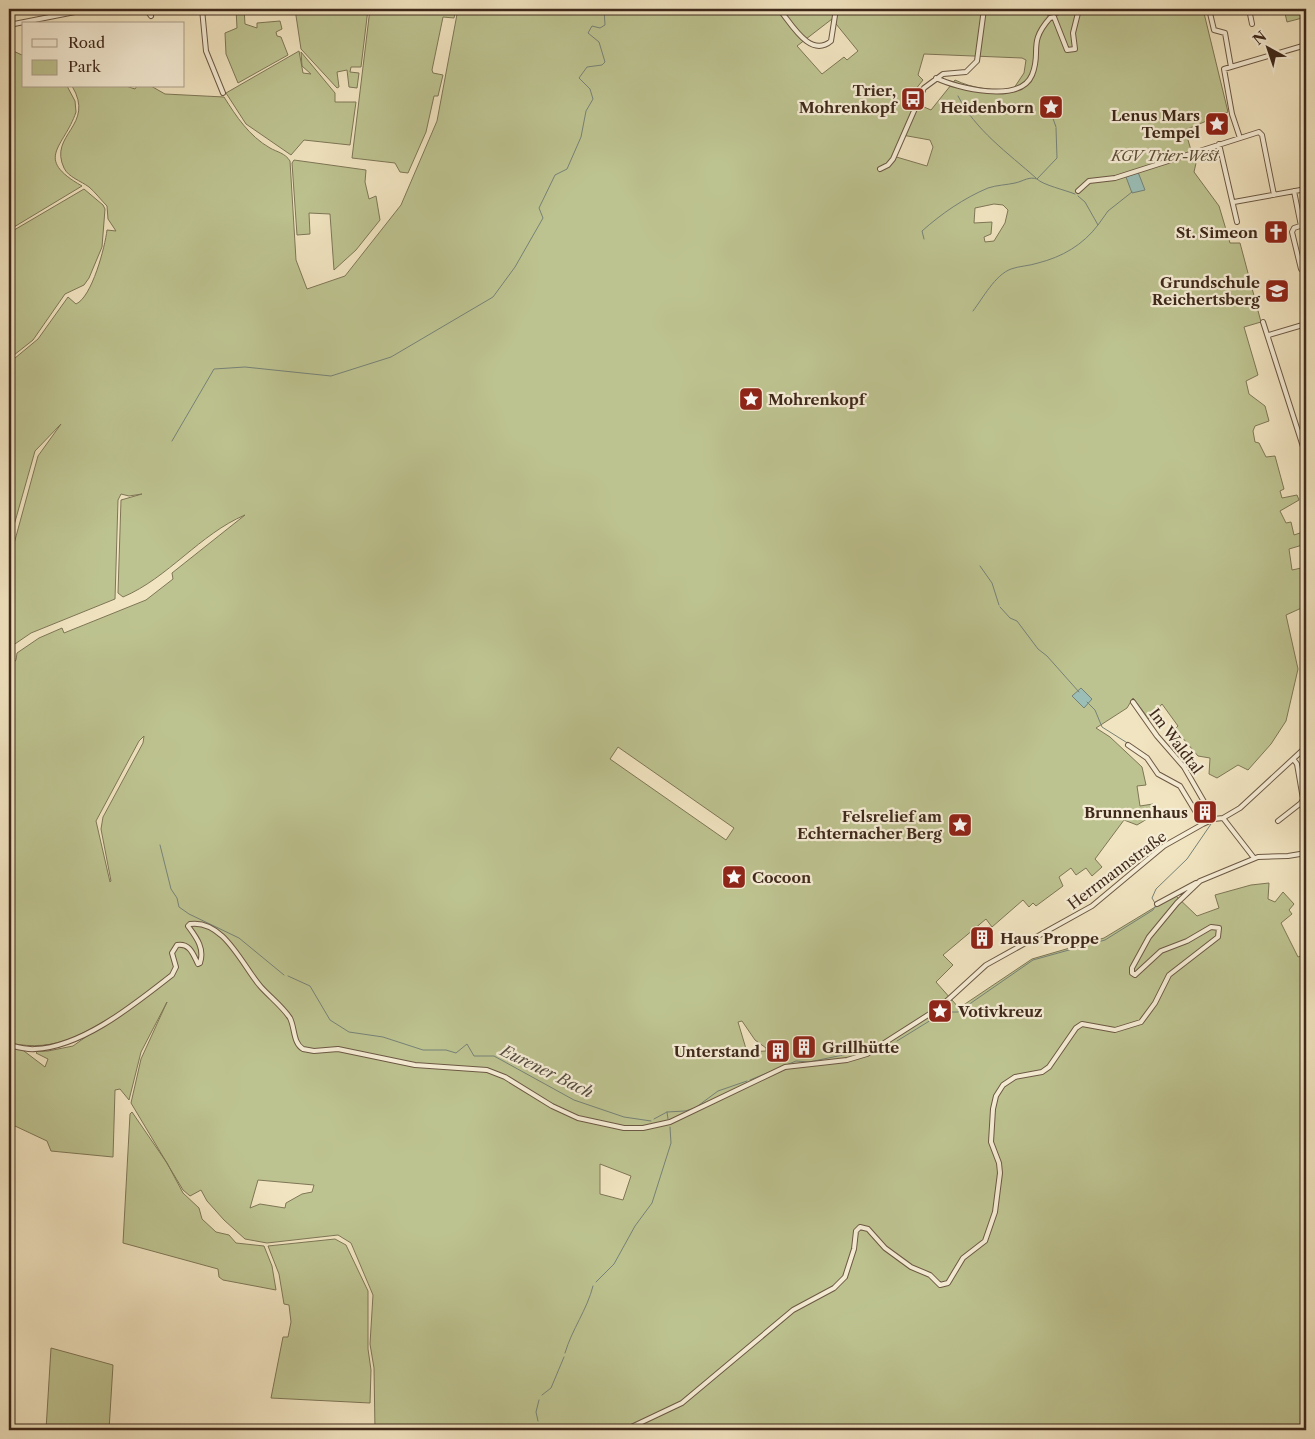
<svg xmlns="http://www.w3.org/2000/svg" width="1315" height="1439" font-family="'Libre Caslon Text',serif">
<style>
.green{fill:#bdc390;stroke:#7e7656;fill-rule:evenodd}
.water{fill:#9bbeb6;stroke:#768278}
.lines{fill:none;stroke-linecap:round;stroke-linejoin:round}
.stream{stroke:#768278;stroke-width:1}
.minor-casing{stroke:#6c5844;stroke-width:6}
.minor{stroke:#f6edd6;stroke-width:4}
.labels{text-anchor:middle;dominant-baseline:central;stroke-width:4.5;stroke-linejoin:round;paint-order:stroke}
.poi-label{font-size:15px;font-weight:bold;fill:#3f291b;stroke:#f6edd6;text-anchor:end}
.park-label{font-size:15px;font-style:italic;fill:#5e5038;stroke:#f6edd6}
.street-label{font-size:15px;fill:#3f291b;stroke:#f6edd6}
.water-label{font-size:16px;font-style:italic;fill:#564e42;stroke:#f6edd6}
</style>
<rect width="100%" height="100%" fill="#f1e4c0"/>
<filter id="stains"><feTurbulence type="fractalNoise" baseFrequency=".004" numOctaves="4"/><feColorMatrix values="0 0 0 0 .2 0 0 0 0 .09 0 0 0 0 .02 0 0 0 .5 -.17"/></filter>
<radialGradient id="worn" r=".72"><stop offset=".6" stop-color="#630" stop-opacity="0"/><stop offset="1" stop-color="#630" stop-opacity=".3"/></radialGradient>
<path class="green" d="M236,9H244L245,24L257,28V23L280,21L282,29L276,32L277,36L281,37L288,55L238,83L226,54L225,33L237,28Z
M295,9H326V12L339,9H368L361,67H351L350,72L359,73L357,88L349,87L347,70L337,72L339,87L337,88L301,49Z
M370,9H456L454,18L443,17L432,70L433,73L443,75L438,96H434L426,132L408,173L400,172L395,163L352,158Z
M458,9H1043L1048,16L1052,13L1057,16L1061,13L1056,9H1186L1187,11L1203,9L1228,112L1185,130L1191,150L1198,154L1194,172L1219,206L1230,243H1240L1261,322L1244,327L1258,375L1246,381L1249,394L1265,406L1269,421L1255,426L1253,431L1255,442L1259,443L1266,457L1275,456L1284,489L1280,491L1282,498L1297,495L1299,500L1280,511L1286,523L1291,522L1294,535L1306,531V544L1289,549L1292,570L1306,567V606L1286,615L1298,669L1286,721L1271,744L1248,770L1238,765L1217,778L1209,774L1210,758L1198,756L1175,729L1178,726L1162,704L1149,719L1133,698L1127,708L1096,728L1110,737L1142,767L1146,785L1137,786L1140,806L1153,804L1152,816L1137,825L1124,820L1095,859L1102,867L1092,876L1086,868L1076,875L1071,868L1059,877L1063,886L1036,906L1033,903L1029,907L1023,900L992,927L986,919L943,955L953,965L936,982L959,1008L1032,959L1104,938L1175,895L1197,916L1219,908L1215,895L1251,885L1269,883L1268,899L1275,902L1283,892L1294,904L1289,910L1292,914L1281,923L1298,957L1306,954V1430H375L374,1368L370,1344L373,1295L351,1243L338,1235L267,1243L245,1239L224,1220L207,1201L201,1190L190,1196L183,1190L131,1103L141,1059L167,1002L141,1052L129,1100L120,1089L115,1090L113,1157L51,1151L47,1141L15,1126L9,1130V1046L20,1048L45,1067L48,1059L36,1053L38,1051H48L73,1046L125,1009C83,1033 59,1053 9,1043V668L16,660L17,653L39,638L62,628L64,633L146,600L173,579L172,573L245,515C200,534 168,578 123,597L118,593L121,500L142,494L129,496L121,494L118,500L115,599L31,633L9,648V562L38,456L61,424L35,451L9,543V363L38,339L68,297L76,304C92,297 105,247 107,230L116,231L108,219L107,206C101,200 95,192 89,187C81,181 68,177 64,168C48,134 96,126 72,86H126L135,89L137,86H151L165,94L224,97C236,116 249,136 270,148C277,152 285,153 290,161L296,260L307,289L345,276L401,205L437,121ZM832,19L858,51L847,60L844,57L822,74L797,46ZM924,54L1022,58L1026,60L1024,73L1014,88C996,92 971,88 955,80L931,110L910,101L911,95L923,80L918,75ZM902,135L930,140L933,147L927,166L893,156ZM994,204L1003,205L1008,210L1005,223L994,241L985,242L984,237L991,234L992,222L974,223L975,208ZM144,736L143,743L103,817L101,829L111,881L110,882L96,821L139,741ZM618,747L734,828L726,840L610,759ZM742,1021L755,1040L766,1048V1051L747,1052L738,1022ZM600,1164L631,1176L623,1200L600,1194ZM258,1180L314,1185L312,1192L302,1194L286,1203L285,1208L260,1204L250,1208Z
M1284,9H1306V17L1287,22Z
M9,49L24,56V86H67L75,101L76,112C64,148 33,158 82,186L9,230Z
M299,51L303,73L311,74L302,66L301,52L335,93V102H356L350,145L304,140L291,155L246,124L226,93Z
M294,160L366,170L365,182L369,199L376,196L380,220L356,250L334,270L330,214L309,213L310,234L297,235L292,163Z
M84,189L103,205L105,209L102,247L89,278L84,285L65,294L33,340L9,359V233Z
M132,1112L167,1163L183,1193L199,1208L202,1219L216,1232L229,1235L236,1243L264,1246L272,1266L276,1290L223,1280L219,1277L218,1269L123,1243L130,1114Z
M335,1239L346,1245L368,1291V1349L371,1370L370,1403L271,1398L283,1337H288L291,1322L289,1305L284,1304L279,1274L268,1246Z
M51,1348L113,1365L109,1430H46Z"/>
<path class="water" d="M1138,172L1145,190L1132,193L1126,177Z
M1081,688L1092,699L1084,708L1072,696Z"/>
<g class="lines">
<path class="stream" d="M958,96C975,130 1008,153 1036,178
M1050,111L1051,107
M1051,113L1056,127
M1056,128L1057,158L1037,179C1043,185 1065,190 1075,194
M1078,196L1085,202L1098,225L1108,211L1132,192
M924,239L922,231C941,214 964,198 988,188C997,185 1006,185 1015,183C1024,181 1029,176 1037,179
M973,311C983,298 995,275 1011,269C1019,266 1029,266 1038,263C1062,257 1083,245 1098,225
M172,441L214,369L245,367L331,376L391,357L493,297L515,267L543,218L539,208L555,175L567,169L581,137L586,111L593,99L590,89L579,78L587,67L602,65L605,62L599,42L588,33L592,26L600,28L605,25L604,9
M980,566L992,583L999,605
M1000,607L1010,618L1017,621L1038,649L1047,656L1079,692
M1087,702L1095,710L1102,727L1129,744
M160,845L171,889L177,898L179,907L189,914L239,938L284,975
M288,976L310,986L330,1020L349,1032L383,1037L423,1050H446L456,1053L467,1044L474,1056H494L574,1100L624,1117L651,1121
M897,1041L944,1012H958L1033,960L1105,940L1153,910L1156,905L1152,898L1156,889L1187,859L1211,824
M880,1048L884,1049L895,1043
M750,1080L796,1061L809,1062L872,1049
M667,1112L668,1119
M654,1119L667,1112L685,1111L695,1108L718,1091L747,1081
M596,1282L614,1264L635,1226L652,1203L671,1143L670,1127
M565,1353C572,1329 587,1310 593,1286
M542,1395L551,1388L564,1357
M538,1421L536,1412L539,1400"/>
<defs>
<path id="minor" d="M146,9L151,16
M202,9L206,51L223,93
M779,9C791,23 810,59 831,41L836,9
M1209,9L1214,30L1225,33L1231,67
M1249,9L1252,24
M9,25L90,9
M936,78C957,88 1020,104 1032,75C1042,51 1027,44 1050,18L1054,17L1067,50L1075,49L1073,33L1079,9
M1240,138L1232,114L1224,69L1306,45
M1219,144L1237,222
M880,169L888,165L893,159L924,88L943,74L966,72L977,61L984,9
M1078,191L1089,181L1115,178L1259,132L1262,135L1274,195
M1294,191L1301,226
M1234,202L1306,189
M1306,224L1294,228L1292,232L1301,269L1306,268
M1263,322L1306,456
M1269,335L1306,324
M1133,702L1157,736L1184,767L1214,819
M1128,745L1147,758L1158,774L1180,786L1203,824
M1223,818L1254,858
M1278,821L1301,803L1303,799L1297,764L1294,760
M1157,904L1196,883
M9,1045C17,1047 27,1050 35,1049C83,1047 136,1003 172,975L176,967L172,953L177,945C190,943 193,954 198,964L200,963C205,948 196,937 188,926L190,924C224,919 243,967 261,987C271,998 282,1006 290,1018C295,1028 293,1043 303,1049L314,1051L338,1049L415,1065L487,1070L505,1077L552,1106L578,1118L624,1128H643L670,1122L785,1067L847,1060L867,1054L939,1008L986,965L1092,906L1164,846L1203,824L1214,819L1223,818L1240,808L1306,747
M625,1430L682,1403L793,1310L834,1288L845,1277L854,1249L856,1231L860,1227L868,1229L885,1248L911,1267L930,1275L940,1285L948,1283L963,1258L985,1241L995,1212L1000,1173L999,1163L991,1142L993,1109L996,1096L1003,1085L1015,1077L1042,1072L1049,1067L1076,1028L1082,1024L1115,1030L1141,1022L1155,1003L1169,975L1218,937L1219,928L1211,927L1187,941L1161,951L1135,975L1132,973V968L1149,937L1177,903L1200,881L1258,857L1288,856L1306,853"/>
</defs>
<use href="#minor" class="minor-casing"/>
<use href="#minor" class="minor"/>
</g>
<defs>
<symbol id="bus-square" viewBox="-11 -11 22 22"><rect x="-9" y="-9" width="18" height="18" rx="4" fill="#8f2418" stroke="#f6edd6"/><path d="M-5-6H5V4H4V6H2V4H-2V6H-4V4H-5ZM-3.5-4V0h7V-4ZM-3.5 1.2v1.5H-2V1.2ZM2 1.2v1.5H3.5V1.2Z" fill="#fff"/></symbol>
<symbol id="sight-square" viewBox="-11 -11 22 22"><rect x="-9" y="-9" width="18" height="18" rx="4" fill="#8f2418" stroke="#f6edd6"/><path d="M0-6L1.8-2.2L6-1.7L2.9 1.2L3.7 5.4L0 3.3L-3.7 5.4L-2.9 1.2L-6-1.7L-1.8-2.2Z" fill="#fff"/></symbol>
<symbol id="church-square" viewBox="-11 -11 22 22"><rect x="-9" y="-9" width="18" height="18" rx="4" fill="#8f2418" stroke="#f6edd6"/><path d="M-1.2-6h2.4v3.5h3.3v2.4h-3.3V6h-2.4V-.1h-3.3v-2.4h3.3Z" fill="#fff"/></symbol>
<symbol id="school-square" viewBox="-11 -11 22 22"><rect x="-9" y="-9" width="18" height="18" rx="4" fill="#8f2418" stroke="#f6edd6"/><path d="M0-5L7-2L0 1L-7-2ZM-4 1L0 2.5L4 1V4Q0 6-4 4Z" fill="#fff"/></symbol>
<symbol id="building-square" viewBox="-11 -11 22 22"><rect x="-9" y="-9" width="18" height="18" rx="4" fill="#8f2418" stroke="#f6edd6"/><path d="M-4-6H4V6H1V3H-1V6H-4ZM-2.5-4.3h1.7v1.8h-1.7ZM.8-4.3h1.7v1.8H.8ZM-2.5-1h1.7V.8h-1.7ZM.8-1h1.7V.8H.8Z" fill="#fff"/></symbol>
</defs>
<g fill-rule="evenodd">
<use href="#bus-square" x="899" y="85" width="28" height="28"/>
<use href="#sight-square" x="1037" y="93" width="28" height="28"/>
<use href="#sight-square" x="1203" y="110" width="28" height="28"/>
<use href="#church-square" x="1262" y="218" width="28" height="28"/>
<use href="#school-square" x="1263" y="277" width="28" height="28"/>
<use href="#sight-square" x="737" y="385" width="28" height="28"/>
<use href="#building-square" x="1191" y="798" width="28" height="28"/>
<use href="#sight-square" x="946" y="811" width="28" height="28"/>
<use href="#sight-square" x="720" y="863" width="28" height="28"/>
<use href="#building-square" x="968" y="924" width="28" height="28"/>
<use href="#sight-square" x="926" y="997" width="28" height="28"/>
<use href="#building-square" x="790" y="1033" width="28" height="28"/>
<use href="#building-square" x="764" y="1037" width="28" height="28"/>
</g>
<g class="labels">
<g class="poi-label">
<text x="896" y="90">Trier,<tspan x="896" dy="17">Mohrenkopf</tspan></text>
<text x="1034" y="107">Heidenborn</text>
<text x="1200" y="115">Lenus Mars<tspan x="1200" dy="17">Tempel</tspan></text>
<text x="1258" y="232">St. Simeon</text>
<text x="1260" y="282">Grundschule<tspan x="1260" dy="17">Reichertsberg</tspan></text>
<text x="768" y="399" text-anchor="start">Mohrenkopf</text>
<text x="1188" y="812">Brunnenhaus</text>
<text x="942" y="816">Felsrelief am<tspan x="942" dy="17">Echternacher Berg</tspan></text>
<text x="752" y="877" text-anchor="start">Cocoon</text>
<text x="1000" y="938" text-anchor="start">Haus Proppe</text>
<text x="958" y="1011" text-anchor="start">Votivkreuz</text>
<text x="822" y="1047" text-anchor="start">Grillhütte</text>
<text x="760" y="1051">Unterstand</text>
</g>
<g class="park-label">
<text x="1165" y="155">KGV Trier-West</text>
</g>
<g class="street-label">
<text transform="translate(1176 741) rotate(53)">Im Waldtal</text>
<text transform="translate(1117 870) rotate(-37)">Herrmannstraße</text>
</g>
<g class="water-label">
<text transform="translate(547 1071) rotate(26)">Eurener Bach</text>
</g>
</g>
<rect width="1315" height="1439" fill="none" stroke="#f1e4c0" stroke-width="30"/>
<rect x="10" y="10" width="1295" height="1419" fill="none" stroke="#3f291b" stroke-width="2.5"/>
<rect x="15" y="15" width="1285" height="1409" fill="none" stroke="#3f291b"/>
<rect x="22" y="22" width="162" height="65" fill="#f6edd6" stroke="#ad9f8b"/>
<rect x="32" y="39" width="25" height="8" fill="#f6edd6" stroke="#ad9f8b"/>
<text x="68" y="48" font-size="15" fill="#3f291b">Road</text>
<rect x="32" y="60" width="25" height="15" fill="#bdc390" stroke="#ad9f8b"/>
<text x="68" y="72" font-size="15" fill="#3f291b">Park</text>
<g transform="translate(1268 48) rotate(320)" stroke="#f6edd6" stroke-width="4" paint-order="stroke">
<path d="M0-4L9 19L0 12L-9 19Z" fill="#3f291b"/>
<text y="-8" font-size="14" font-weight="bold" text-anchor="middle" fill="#3f291b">N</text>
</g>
<rect width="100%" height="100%" filter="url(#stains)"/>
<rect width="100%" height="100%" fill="url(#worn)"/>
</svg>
